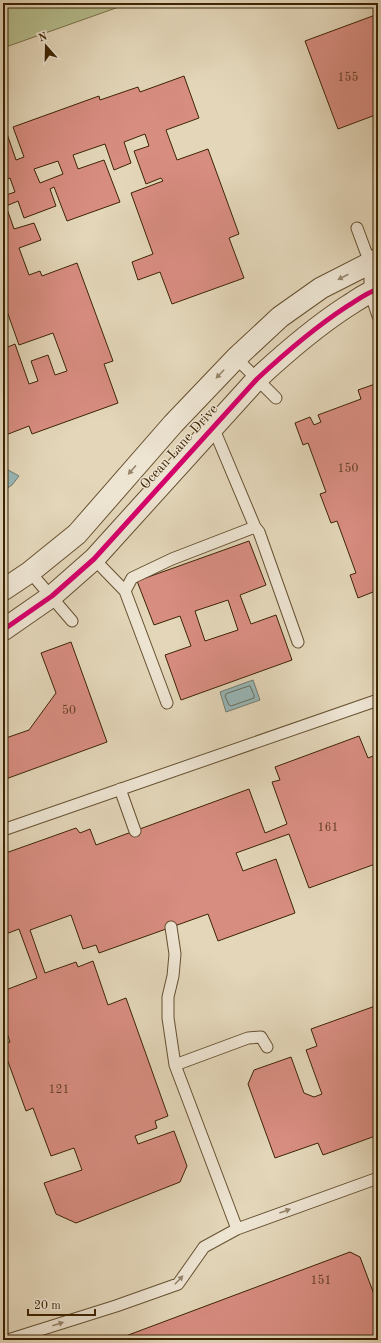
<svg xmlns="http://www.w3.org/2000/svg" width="381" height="1343" font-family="'Old Standard TT',serif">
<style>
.green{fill:#b6bd8d;stroke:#7a7048}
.water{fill:#97b7b7;stroke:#737c6f}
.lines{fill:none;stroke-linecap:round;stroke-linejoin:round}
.shore{stroke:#6a6e5d;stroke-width:1}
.building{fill:#d88d81;stroke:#3d2403;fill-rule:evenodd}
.lane-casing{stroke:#665030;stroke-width:13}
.street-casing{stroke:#665030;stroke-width:23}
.lane{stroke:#ede4d2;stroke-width:11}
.street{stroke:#ede4d2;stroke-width:21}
.cycleway-casing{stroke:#ede4d2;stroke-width:8}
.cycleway{stroke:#d6006c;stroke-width:5}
.oneway{fill:#95846a}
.labels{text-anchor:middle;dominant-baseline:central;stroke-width:3;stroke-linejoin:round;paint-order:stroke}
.number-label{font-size:12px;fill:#643e22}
.street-label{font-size:14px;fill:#3d2403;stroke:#ede4d2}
</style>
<rect width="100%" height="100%" fill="#e3d6b9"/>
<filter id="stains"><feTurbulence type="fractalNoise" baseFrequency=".005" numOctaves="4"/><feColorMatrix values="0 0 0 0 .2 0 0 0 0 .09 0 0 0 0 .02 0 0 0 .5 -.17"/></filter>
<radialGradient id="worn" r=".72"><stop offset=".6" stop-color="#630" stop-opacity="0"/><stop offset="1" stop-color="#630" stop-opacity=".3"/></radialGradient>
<path class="green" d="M3,3H130L3,48Z"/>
<path class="water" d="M3,467L19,476L12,485L3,491V493Z
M253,680L260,700L226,712L220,692Z"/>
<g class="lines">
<path class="shore" d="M250,686L254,695V698L231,706L229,705L225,696L226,694Z"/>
</g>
<path class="building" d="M378,14V114L338,129L305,41Z
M184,76L199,118L166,130L177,160L208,149L239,234L229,238L244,278L172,304L160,272L138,280L132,262L153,254L131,193L163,181L161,178L146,184L134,151L149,146L145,134L124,142L131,163L114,170L105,144L73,155L78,169L104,160L120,202L67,221L54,187L50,189L56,206L24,218L18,201L6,206L14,229L34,223L41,240L19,248L29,275L40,271L42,276L77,263L113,361L104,364L118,403L32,434L29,426L3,436V349L15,344L29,384L38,381L31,361L48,355L55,375L67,371L53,333L19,345L3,300V196L15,192L10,178L3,181V129L5,128L16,160L24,157L13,127L99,96L100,100L138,87L140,92ZM58,161L63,174L40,183L34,169Z
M378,383V590L358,598L350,575L356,573L337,521L331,523L320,494L326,492L308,443L303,445L295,423L310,417L314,425L321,422L318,415L361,399L358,390Z
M249,541L266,585L240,595L251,624L276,615L292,660L181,700L165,655L191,646L180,616L154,625L137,581ZM228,600L238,630L205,641L195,611Z
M71,642L107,742L3,780V739L29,730L56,693L41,653Z
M359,736L368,758L378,754V863L309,888L289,834L236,853L243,871L276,859L295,913L218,941L208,914L99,953L96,945L83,949L71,915L30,930L45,973L76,962L78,967L93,961L108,1005L126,998L168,1116L155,1121L157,1128L135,1136L138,1144L174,1131L187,1166L180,1182L76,1223L56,1214L44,1183L82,1170L74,1148L51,1156L33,1108L26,1111L3,1048V1044L10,1042L3,1021V991L37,978L19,929L3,935V854L76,828L80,833L90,829L96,845L249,789L265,833L287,824L272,782L280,780L275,767Z
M378,1005V1135L323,1155L318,1143L275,1158L248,1084L254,1070L291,1057L304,1093L314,1097L322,1094L306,1050L317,1046L311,1029Z
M350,1252L360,1257L378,1305V1340H115Z"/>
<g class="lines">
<defs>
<path id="lane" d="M357,228L370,263V292L378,316
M236,358L276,398
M255,527L259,532L298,642
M94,559L125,591L167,703
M30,572L72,621
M125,591L132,578L172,559L255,527L213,427
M120,789L135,831
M3,830L378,700
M171,927L175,954L173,976L168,997V1018L175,1065
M237,1229L175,1065L248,1038L261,1037L267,1047
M8,1340L116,1306L178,1284L204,1247L237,1229L378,1178"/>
<path id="street" d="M3,590L30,572L77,534L173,424L236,358L280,317L321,288L378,259
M3,630L52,596L94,559L257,379C285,353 314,328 346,307C356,301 366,293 378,289"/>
</defs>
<use href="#lane" class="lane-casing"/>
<use href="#street" class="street-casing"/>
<use href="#lane" class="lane"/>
<use href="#street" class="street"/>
<defs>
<path id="cycleway" d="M3,630L52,596L94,559L257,379C285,353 314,328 346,307C356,301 366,293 378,289"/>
</defs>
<use href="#cycleway" class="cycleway-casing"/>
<use href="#cycleway" class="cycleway"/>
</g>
<defs><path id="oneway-solid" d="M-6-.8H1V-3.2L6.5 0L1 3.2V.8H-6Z"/></defs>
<g class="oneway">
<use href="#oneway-solid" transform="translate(343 277) rotate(153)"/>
<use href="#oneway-solid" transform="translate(220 374) rotate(134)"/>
<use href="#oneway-solid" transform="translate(132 470) rotate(131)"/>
<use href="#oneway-solid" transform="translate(285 1211) rotate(-20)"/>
<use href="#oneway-solid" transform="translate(179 1280) rotate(-46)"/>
<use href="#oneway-solid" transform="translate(58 1324) rotate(-17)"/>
</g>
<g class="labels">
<g class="number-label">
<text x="348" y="78">155</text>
<text x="348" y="469">150</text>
<text x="69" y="711">50</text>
<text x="328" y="828">161</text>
<text x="59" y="1090">121</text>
<text x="321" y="1281">151</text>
</g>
<g class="street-label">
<text transform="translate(179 447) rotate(-48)">Ocean Lane Drive</text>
</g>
</g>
<rect width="381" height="1343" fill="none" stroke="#e3d6b9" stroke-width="16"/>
<rect x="4" y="4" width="373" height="1335" fill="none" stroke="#3d2403" stroke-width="2"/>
<rect x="8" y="8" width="365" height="1327" fill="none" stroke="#3d2403"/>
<g transform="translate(46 46) rotate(340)" stroke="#ede4d2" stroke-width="3" paint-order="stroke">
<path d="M0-3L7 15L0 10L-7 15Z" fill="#3d2403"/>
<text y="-6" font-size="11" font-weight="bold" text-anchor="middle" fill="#3d2403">N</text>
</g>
<path d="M28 1309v6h67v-6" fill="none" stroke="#3d2403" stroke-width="2"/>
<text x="34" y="1309" font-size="12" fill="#3d2403" stroke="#ede4d2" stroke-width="3" paint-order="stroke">20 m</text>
<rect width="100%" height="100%" filter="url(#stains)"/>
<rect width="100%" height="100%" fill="url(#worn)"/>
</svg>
